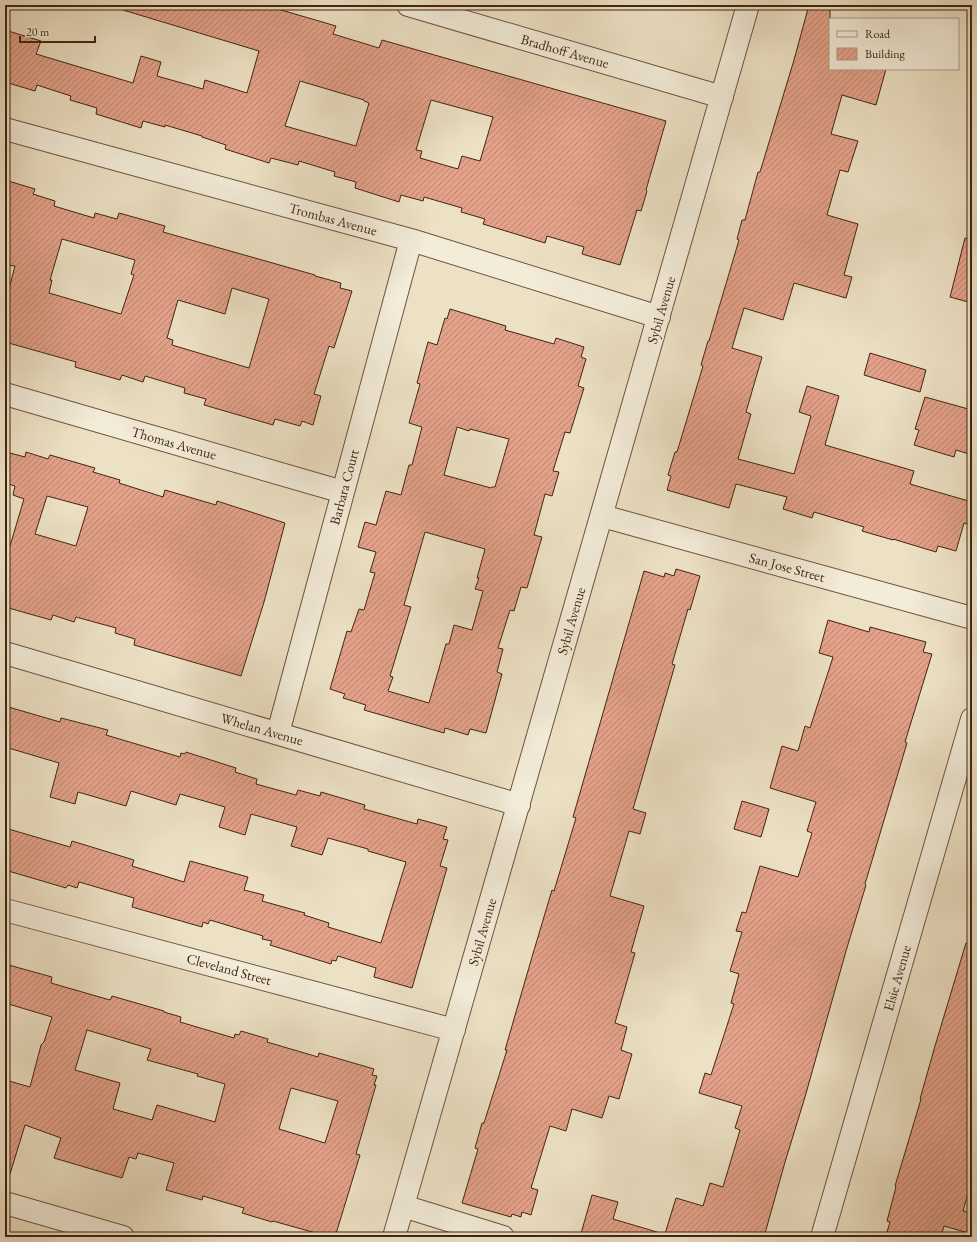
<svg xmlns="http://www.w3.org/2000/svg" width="977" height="1242" font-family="'EB Garamond',serif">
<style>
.building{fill:url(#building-hatch);stroke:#412510;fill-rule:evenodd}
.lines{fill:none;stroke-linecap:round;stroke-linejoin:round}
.street-casing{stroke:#6c543d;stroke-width:24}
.street{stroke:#f3ecd9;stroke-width:22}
.labels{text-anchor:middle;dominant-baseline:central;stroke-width:3;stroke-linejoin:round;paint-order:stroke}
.street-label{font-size:14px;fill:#412510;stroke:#f3ecd9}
</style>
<defs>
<pattern id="building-hatch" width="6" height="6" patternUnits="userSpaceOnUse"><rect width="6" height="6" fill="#e4a28a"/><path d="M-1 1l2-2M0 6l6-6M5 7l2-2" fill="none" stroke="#ba846f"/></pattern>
</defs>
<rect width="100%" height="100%" fill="#ede1c5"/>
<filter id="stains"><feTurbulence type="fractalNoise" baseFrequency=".005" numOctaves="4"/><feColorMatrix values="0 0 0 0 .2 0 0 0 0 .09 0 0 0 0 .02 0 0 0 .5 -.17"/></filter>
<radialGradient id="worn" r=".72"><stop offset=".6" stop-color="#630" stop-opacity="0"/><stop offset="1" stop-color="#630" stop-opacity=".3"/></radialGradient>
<path class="building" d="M124,5H264L336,26L333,34L379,48L382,40L666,121L646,190L647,191L641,211L637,210L620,265L582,254L584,247L547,236L545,243L483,224L485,219L461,212L462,208L424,197L423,201L401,195L399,202L355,188L356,182L334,176L335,172L299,161L298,165L271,158L269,163L225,149L226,145L202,137V136L165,125V127L143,121L141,128L96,114L97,108L70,100L71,96L37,85L35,91L5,82V30L41,41L36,54L133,83L141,56L161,62L157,76L203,89L205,80L247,93L259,51L123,10ZM300,81L364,100V101L369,103L356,146L285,126ZM431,100L493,117L480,161L462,156L458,169L420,158L422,151L416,150Z
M809,5H830V69H886L876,105L842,95L831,134L858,141L848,172L840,170L827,215L858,224L844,275L852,277L846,298L794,283L783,320L744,308L732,348L762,357L746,412L751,414L738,459L794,474L811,416L799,412L807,386L839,396L825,445L914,471L910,484L972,502V526L964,523L956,551L938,546L936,552L893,539V540L862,531L864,527L814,512L812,518L783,509L787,497L736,484L729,508L667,490L671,476L668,475L675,452H677L703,366L701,365L708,341H709L739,240L737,239L742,220H745L758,172H760L794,60Z
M5,180L35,189L33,194L55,201L54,206L94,218L95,213L117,219L119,213L137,218L165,226L163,232L315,275V276L341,283L340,288L352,291L334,348L329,346L314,394L321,396L313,425L302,421L300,426L275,419L273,425L204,405L206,399L184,393L185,388L145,376L143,382L122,375L120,380L75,367L76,362L5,342V304L15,266L5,265ZM62,239L135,260L131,274L134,275L121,314L49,293L52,280H50ZM232,288L269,299L249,368L172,345L173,340L167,338L178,300L225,314Z
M965,238L972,239V303L950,297Z
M450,309L506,326L505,330L554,344L556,338L584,347L581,357L586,359L578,386L584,388L570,433L565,432L553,471L559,472L552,496L545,494L534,535L542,537L527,588L521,587L514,611L510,610L498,648L503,649L497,672L502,674L486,733L470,729L468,735L445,728L444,733L364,710L366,705L343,698L345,694L330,689L347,631L351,632L359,609L364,610L375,573L370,572L376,552L358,547L365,522L376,525L386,491L401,495L409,465H412L422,427L409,423L420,384L417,383L422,364L428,342L437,345L445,318L447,319ZM457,427L469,431L470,429L509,439L495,487H492L491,488L444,475ZM425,532L485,549L477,578H479L475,589L483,591L472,630L454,625L449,644H446L429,703L388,691L393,677L390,676L411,607L404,605Z
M870,353L926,370L920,392L864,375Z
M925,397L972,410V455L956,450L954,457L914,445L919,430L915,429Z
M26,452L48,459L50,455L95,468L93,472L120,480L119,483L163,497L165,490L216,505L217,501L285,523L264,602L241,676L134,645L135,639L115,633L116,628L76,617L74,622L53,615L51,620L5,607V544L10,546L24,499L13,495L15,486L5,483V470L10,453L25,457ZM47,496L88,507L76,546L35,534Z
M676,569L700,576L690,610L688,609L672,664L675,665L633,809L646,813L640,834L629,831L610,896L644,906L631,952L635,953L615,1023L627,1027L621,1050L632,1054L619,1099L609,1096L602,1118L572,1109L566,1131L550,1126L531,1188L538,1190L531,1215L522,1212L521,1217L512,1214L511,1217L462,1203L478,1149L475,1148L482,1123H484L507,1050H505L532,957L552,890L554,891L576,818L573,817L644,571L664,577L665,573L674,576Z
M828,620L869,632L870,627L926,642L923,652L932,654L905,742L907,743L865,884L866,885L846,951L805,1097L785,1162L764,1237H664L676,1198L703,1206L710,1183L723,1187L740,1130L735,1128L742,1106L699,1093L705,1073L711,1075L734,1004L731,1003L739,974L730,971L742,932L736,931L742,912L746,913L760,866L798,877L812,833L807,831L816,802L770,788L782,746L798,751L805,726L810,728L833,657L819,653Z
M5,706L60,722L61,718L108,730L106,735L180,757L181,753L185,754L186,752L236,768L235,772L257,779L256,784L296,795L298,790L320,796L321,792L365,805L364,809L417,824L418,819L447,827L443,839L448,840L440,866L447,868L412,988L374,977L376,968L338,956L336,961L332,960L331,964L270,945L272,941L262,939L263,936L210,920L208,924L203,922L202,927L132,907L134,898L79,882L77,888L68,885L66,888L5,870V828L70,847L72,841L134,860L132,866L184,882L190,861L248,877L244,890L264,895L262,901L305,913L304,915L329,923L328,927L381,943L406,862L368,851V849L328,838L322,855L291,846L297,827L251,814L245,835L219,827L225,807L180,794L176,805L131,791L126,806L78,792L75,804L50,797L59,763L5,747Z
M742,801L769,809L761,837L734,829Z
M966,943L972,944V1179L963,1211L972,1213V1234L944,1226L941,1237H906L887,1232L890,1222L887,1221L896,1187L895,1186L921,1099H920L935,1046Z
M5,964L52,977L51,983L110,1000L112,996L164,1011V1012L181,1017L180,1022L234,1038L235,1034L239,1035L241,1031L268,1039L267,1042L318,1057L319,1053L374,1069L372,1075L377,1076L374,1085H376L356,1154L360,1155L335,1237H330L273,1221L272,1222L242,1213L244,1208L203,1196L202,1200L166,1190L174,1163L138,1153L136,1159L129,1157L122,1178L54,1158L61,1138L25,1125L10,1174L5,1173V1095L9,1081L30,1087L41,1045L44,1042L52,1017L5,1003ZM87,1030L151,1049L147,1060L198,1074L197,1076L225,1084L215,1122L157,1105L152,1120L113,1109L120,1083L75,1070ZM291,1088L338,1101L325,1143L279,1129Z
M592,1195L618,1202L613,1219L657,1232L656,1237H580Z"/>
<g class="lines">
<defs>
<path id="street" d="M408,5L722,97
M5,129L411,240L659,317
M5,394L343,492
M602,516L972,618
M5,653L519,805
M278,733L411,240
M5,910L454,1030
M5,1203L123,1237
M403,1206L503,1237
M394,1237L748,5
M822,1237L972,719"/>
</defs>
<use href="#street" class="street-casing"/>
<use href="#street" class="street"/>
</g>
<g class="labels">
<g class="street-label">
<text transform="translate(565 51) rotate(16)">Bradhoff Avenue</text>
<text transform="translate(333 219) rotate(15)">Trombas Avenue</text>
<text transform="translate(661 310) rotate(-74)">Sybil Avenue</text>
<text transform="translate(174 443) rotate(16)">Thomas Avenue</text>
<text transform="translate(344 487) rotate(-75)">Barbara Court</text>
<text transform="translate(787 567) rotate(15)">San Jose Street</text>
<text transform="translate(571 621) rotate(-74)">Sybil Avenue</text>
<text transform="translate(262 729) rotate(16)">Whelan Avenue</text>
<text transform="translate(482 932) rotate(-74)">Sybil Avenue</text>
<text transform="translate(229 969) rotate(15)">Cleveland Street</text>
<text transform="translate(897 978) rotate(-74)">Elsie Avenue</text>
</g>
</g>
<rect width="977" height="1242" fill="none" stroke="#ede1c5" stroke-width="20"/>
<rect x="6" y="6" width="965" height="1230" fill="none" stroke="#412510" stroke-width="2"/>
<rect x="10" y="10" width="957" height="1222" fill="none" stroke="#412510"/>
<rect x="829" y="18" width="130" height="52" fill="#f3ecd9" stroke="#ac9c89"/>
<rect x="837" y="31" width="20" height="6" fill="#f3ecd9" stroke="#ac9c89"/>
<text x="865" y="38" font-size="12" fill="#412510">Road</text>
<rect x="837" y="48" width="20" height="12" fill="url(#building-hatch)" stroke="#ac9c89"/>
<text x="865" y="58" font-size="12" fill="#412510">Building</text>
<path d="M20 36v6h75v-6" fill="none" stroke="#412510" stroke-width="2"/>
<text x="26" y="36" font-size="12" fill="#412510" stroke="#f3ecd9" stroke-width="3" paint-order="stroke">20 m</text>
<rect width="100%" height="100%" filter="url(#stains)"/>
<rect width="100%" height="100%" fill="url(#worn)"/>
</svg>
